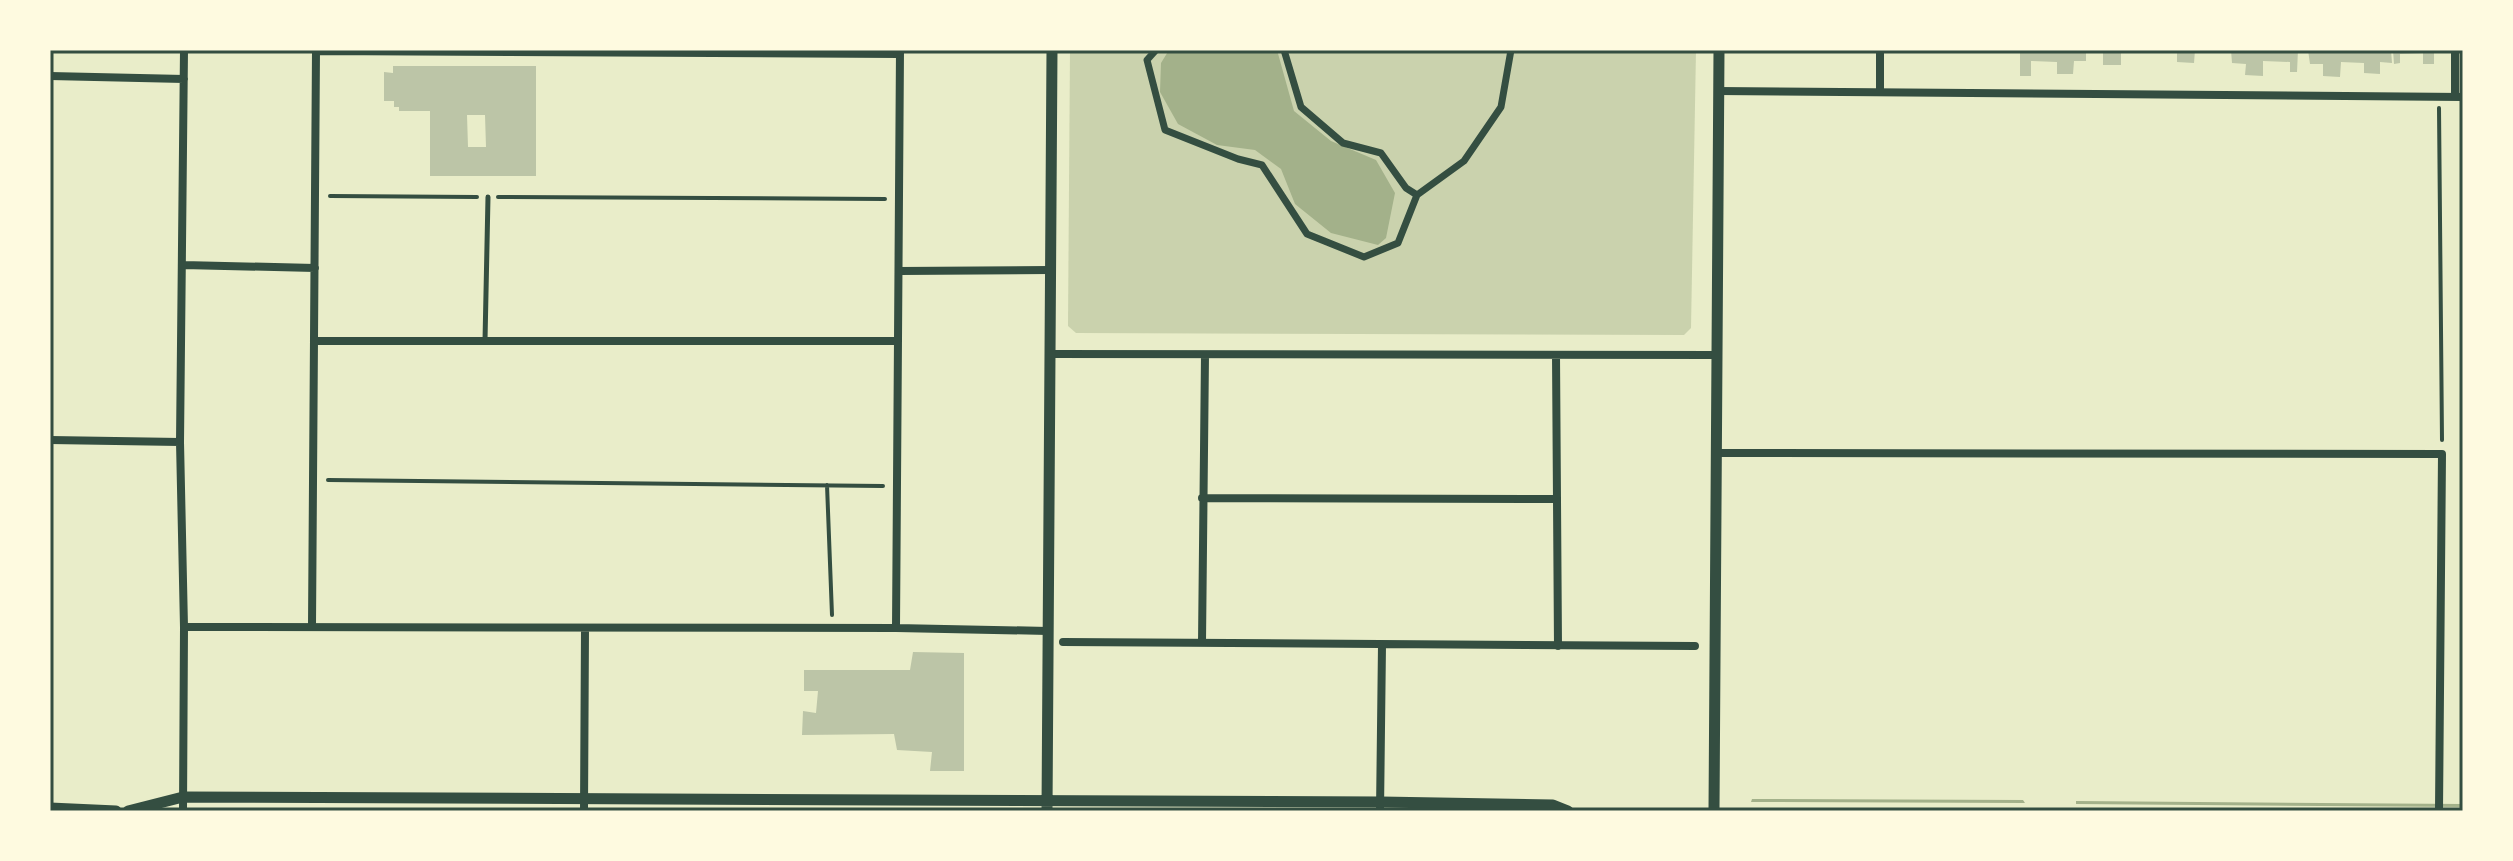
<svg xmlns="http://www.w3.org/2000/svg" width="2513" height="861" font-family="Karla,sans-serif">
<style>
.green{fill:#cad2ad}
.water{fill:#a3b18a}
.building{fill:#bcc5a7;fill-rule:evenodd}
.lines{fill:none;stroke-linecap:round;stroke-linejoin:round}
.path{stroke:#344e41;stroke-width:4}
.service{stroke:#344e41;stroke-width:5}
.pedestrian{stroke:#344e41;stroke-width:7}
.minor{stroke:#344e41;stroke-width:8}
.tertiary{stroke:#344e41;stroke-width:11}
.neatline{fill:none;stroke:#344e41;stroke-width:3}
</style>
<rect width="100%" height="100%" fill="#e9edc9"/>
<path class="green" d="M1070,50H1696L1691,328L1684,335L1076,333L1068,326Z"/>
<path class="water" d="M1169,50H1277L1294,111L1331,141L1376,160L1395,193L1386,238L1378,245L1331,233L1295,204L1281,169L1255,150L1217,145L1178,124L1160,92L1161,63Z
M1752,799L2023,800L2025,803L1751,802Z
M2076,801L2463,804V807L2076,804Z"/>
<path class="building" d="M2020,50H2086V61H2074L2073,74H2057V62L2031,61V76H2020Z
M2103,50H2121V65H2103Z
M2177,50H2195L2194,63L2177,62Z
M2231,50H2298L2297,72H2290V62L2263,61V76L2245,75L2246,64L2232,63Z
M2308,50H2391L2392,63L2380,62V74L2364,73V63L2341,62L2340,77L2323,76V64H2310Z
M2393,50H2434V64H2423V53L2400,54V63L2394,64Z
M393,66H536V176H430V111H399V107H394V101H384V72L393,73ZM467,115H485L486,147H468Z
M913,652L964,653V771H930L932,752L897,750L894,734L802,735L803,711L816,713L818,691H804V670H910Z"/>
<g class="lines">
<path class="path" d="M2439,108L2442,440
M330,196L477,197
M498,197L885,199
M328,480L883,486
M827,485L832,615"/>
<path class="service" d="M485,341L488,197"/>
<path class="pedestrian" d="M1156,50L1147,60L1165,130L1238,159L1262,165L1307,234L1364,257L1398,243L1417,195L1464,161L1501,107L1511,50
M1284,50L1301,107L1343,143L1381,153L1406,188L1417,195"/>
<path class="minor" d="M316,51L900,54
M50,76L184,79
M1718,91L2463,97
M1880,91V50
M2455,97V50
M183,265L315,268
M899,271L1050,270
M314,341H898
M1050,354L1716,355
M1556,355L1558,646
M50,440L180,442
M1716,453L2442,454L2439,811
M1202,498L1557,499
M312,626L316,50
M184,627L896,628L1048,631
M896,628L900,50
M1063,642L1695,646
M1202,643L1205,355
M183,811L184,627L180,442L184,50
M584,811L585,629
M1380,811L1382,645"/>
<path class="tertiary" d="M50,808L116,811
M128,811L183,797L1381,802L1553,805L1568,811
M1047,811L1052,50
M1714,811L1719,50"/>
</g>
<rect width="2513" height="861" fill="none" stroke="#fefae0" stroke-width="104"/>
<rect x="52" y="52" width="2409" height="757" class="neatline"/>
</svg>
